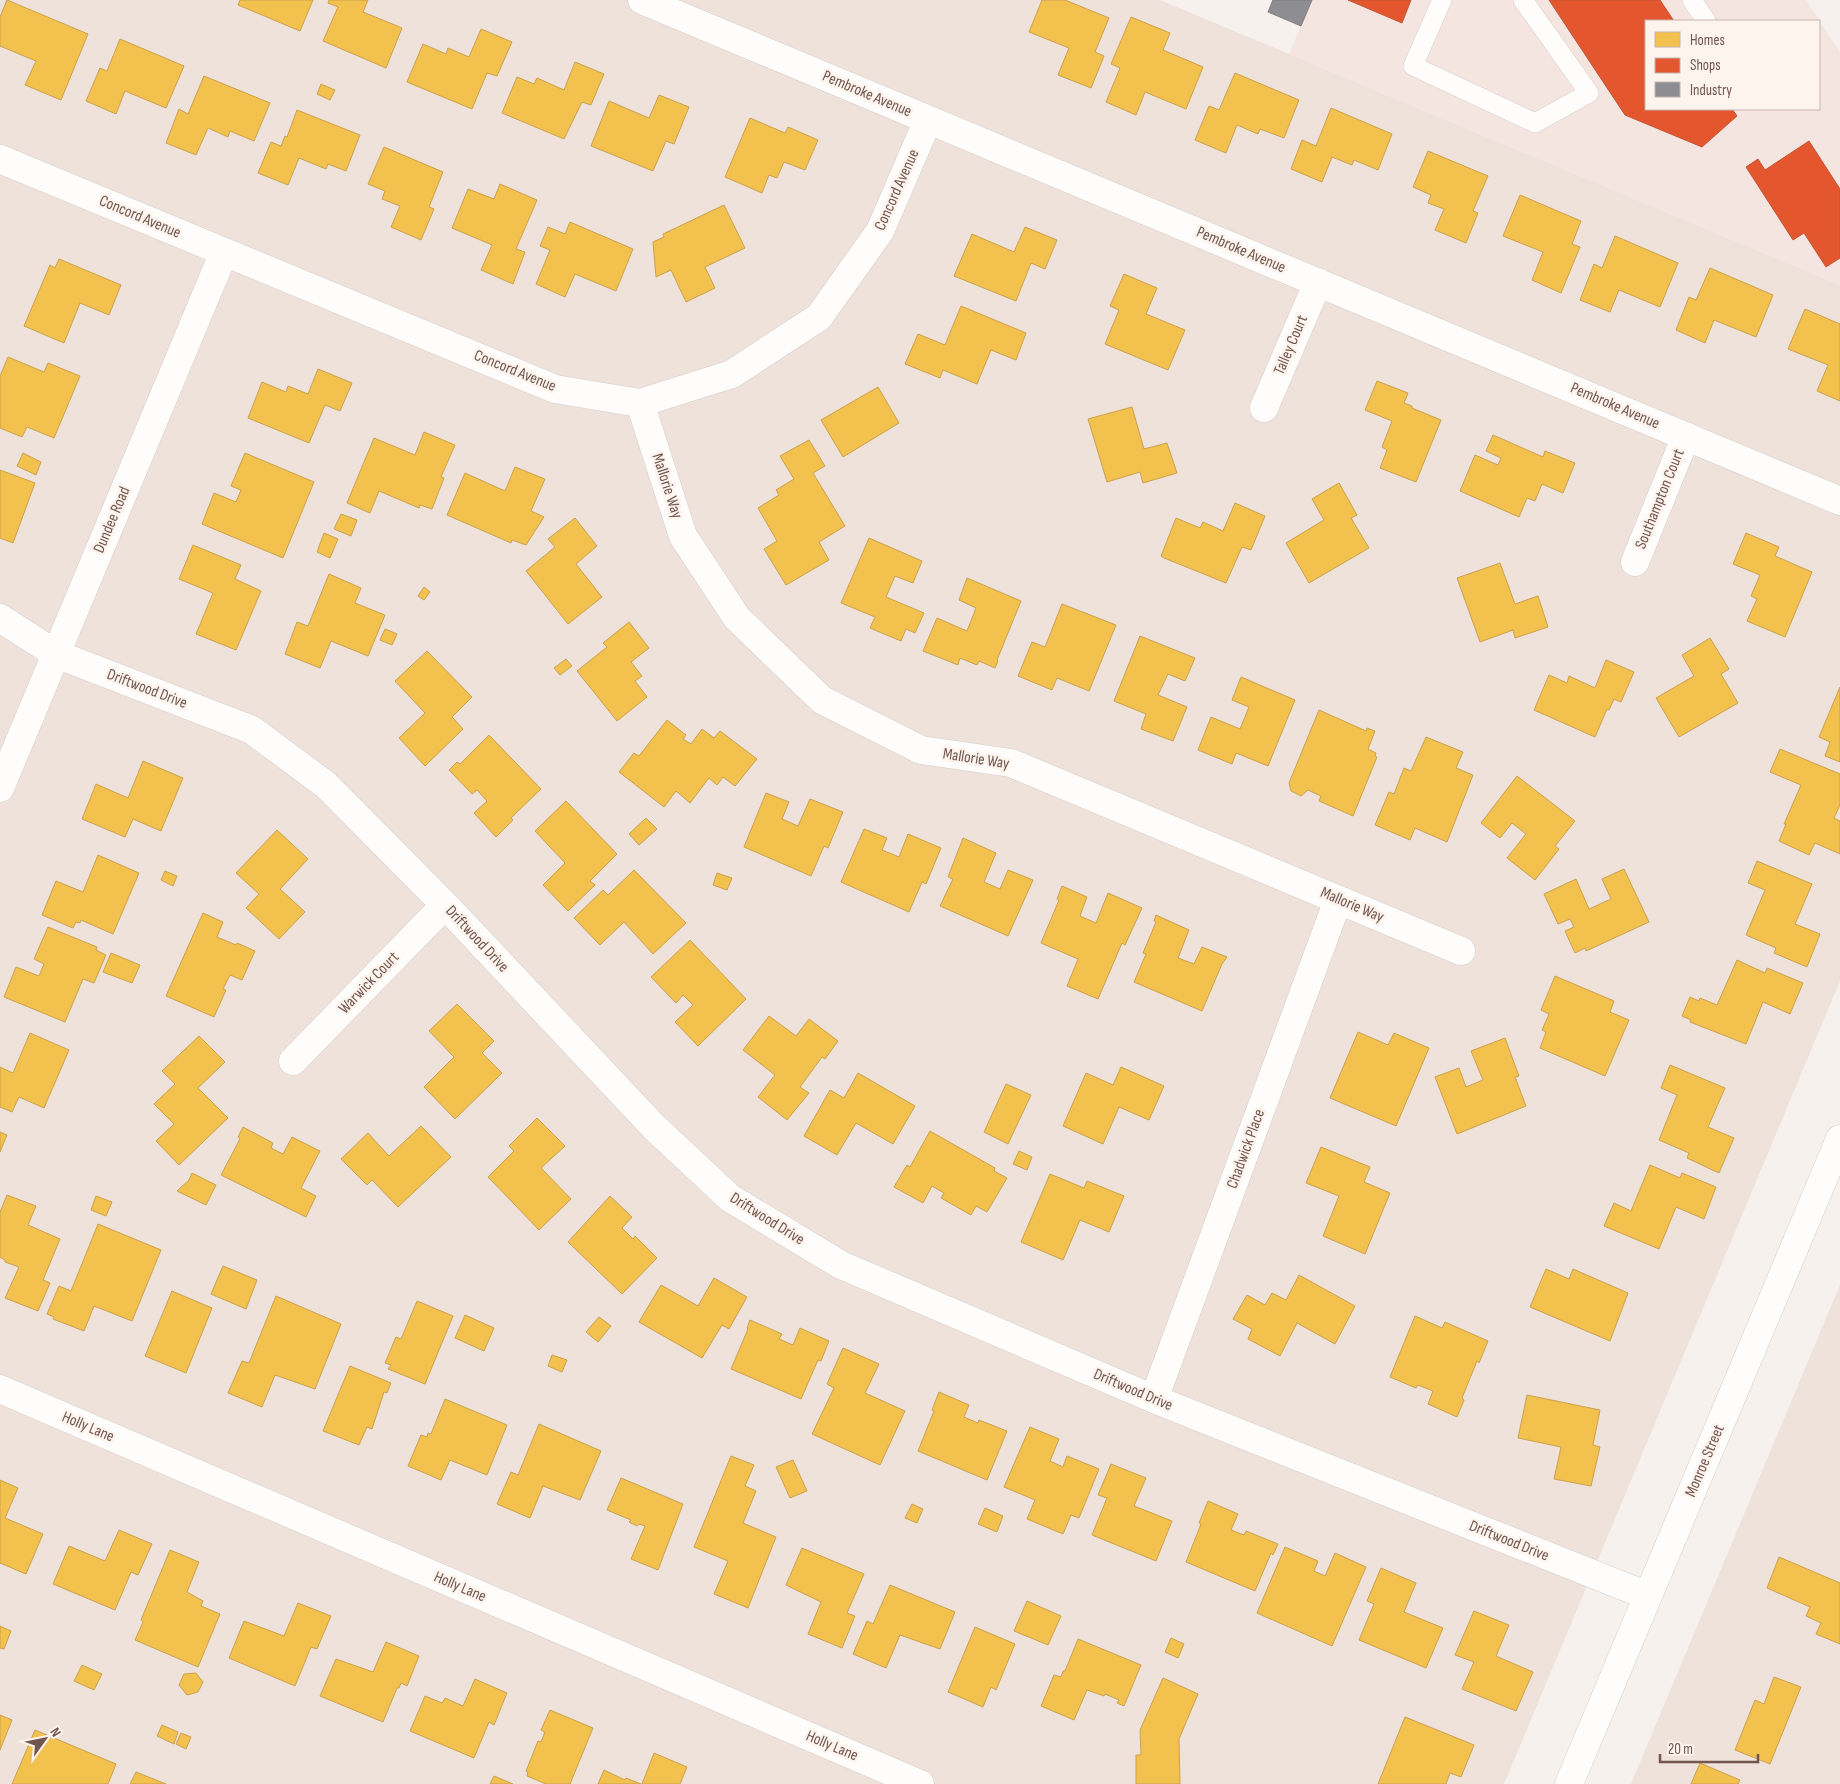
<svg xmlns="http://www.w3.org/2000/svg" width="1840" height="1784" font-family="'Sofia Sans Condensed',sans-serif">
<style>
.residential{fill:#eee2da}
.commercial{fill:#f5e5e1;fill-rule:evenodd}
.homes{fill:#f2c14e;stroke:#cba14e}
.shops{fill:#e4572e;stroke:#c25638}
.industry{fill:#8d8d92;stroke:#857c7e}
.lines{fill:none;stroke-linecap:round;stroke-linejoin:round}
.service-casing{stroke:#d5ceca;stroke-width:20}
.minor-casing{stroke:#d5ceca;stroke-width:29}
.tertiary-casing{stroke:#d5ceca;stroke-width:29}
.service{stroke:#fefdfc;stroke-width:19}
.minor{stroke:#fefdfc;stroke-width:28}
.tertiary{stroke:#fefdfc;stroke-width:28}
.labels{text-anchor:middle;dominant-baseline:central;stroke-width:5;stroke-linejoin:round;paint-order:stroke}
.street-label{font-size:16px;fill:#71554f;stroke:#fdf4ee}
</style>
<rect width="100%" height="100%" fill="#f6f1ec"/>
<path class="residential" d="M0,0H1160L1840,285V981L1504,1784H0Z
M1840,1285V1784H1631Z"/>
<path class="commercial" d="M1312,0H1806L1840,52V285L1289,54ZM1646,21H1819V109H1646Z"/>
<path class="homes" d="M7,0L88,34L61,100L25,85L36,61L0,46V17Z
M240,0H313L300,31L238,5Z
M329,0H368L363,12L402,28L386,68L323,41L338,7L328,3Z
M1042,0H1065L1109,18L1095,52L1104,56L1091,88L1058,75L1069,48L1029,32Z
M1131,17L1170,33L1163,50L1203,67L1186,109L1145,92L1136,115L1106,102L1120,68L1111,64Z
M481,29L512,42L497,76L487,73L472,109L407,82L423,44L446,54L448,48L469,57Z
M120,39L184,66L166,108L125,91L116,114L86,101L100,68L107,71Z
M575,62L604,74L591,105L582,102L564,139L502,113L517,77L534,84L537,78L564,90Z
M1235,73L1299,100L1284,138L1260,129L1258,134L1237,125L1226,153L1195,140L1209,106L1219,110Z
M204,76L270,103L254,141L230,131L228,137L208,128L196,155L166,143L179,109L188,114Z
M321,84L335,90L330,100L317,94Z
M659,95L689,107L674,144L666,141L653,171L591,146L609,101L649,118Z
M1331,108L1392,134L1378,170L1354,160L1352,165L1332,157L1322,182L1291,169L1302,140L1316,146Z
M297,110L360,135L346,171L328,164L326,169L299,158L288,185L258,173L271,142L281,146L285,136L287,137Z
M750,118L785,133L788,127L818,140L805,170L784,162L777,178L769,175L762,193L725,177Z
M384,147L443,172L429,207L434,209L421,240L391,227L400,206L382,199L385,191L368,184Z
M1428,151L1488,176L1473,211L1478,213L1466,243L1435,230L1444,209L1428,203L1431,195L1413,187Z
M500,184L537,200L516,249L525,252L513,284L481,270L492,245L452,228L468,189L494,199Z
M1520,195L1581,221L1572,244L1580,247L1561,293L1532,280L1543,252L1503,236Z
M724,205L745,248L705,267L715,288L686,302L671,270L656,277L653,242L664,237L663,234Z
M570,222L633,249L616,291L575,274L565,297L536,284L550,250L540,246L548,227L565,234Z
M1025,227L1057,240L1045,269L1031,263L1016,301L954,276L972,234L1014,252Z
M1615,236L1678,263L1660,307L1619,290L1610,312L1580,300L1594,264L1602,268Z
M59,259L121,285L109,315L80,303L64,343L24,326L50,265L55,268Z
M1710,268L1773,295L1756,337L1714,320L1705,343L1676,330L1689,297L1696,300Z
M1124,274L1157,288L1146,314L1185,330L1168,370L1105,344L1119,310L1110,306Z
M961,306L1026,333L1016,360L991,350L977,384L943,370L940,378L905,364L918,334L945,345Z
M1805,309L1840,324V401L1817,391L1828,365L1788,349Z
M8,357L44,372L48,363L80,376L54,438L27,427L22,437L0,428V376Z
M318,369L352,383L340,411L325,405L309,443L248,418L262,382L286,392L288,386L308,394Z
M1377,381L1408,393L1404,403L1412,406V408L1441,420L1416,482L1380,468L1387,450L1382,447L1392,421L1365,410Z
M878,387L899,423L843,457L821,420Z
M1132,407L1144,449L1167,443L1177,473L1143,483L1140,472L1107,482L1088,419Z
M424,432L455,445L441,477L444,478L432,509L420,505L419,508L379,491L370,513L347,503L374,438L415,455Z
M1493,435L1543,457L1545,451L1575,463L1563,493L1542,484L1535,501L1527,498L1519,517L1460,491L1475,455L1498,465L1501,458L1486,451Z
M809,440L825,466L813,473L845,526L819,542L829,560L786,585L764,549L777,541L758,508L779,495L776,490L794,479L780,456Z
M23,453L41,462L36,475L17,466Z
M245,453L314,482L283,558L202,524L214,493L236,502L241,490L231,486Z
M515,467L545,479L531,511L544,517L526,545L512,540L511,543L447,515L465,473L505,491Z
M0,470L35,483L13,543L0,538Z
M1339,483L1357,515L1351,518L1369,548L1309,583L1286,543L1324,520L1312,499Z
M1235,503L1265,516L1251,550L1242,547L1226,583L1164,558L1161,556L1176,518L1200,528L1203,522L1223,531Z
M341,514L357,520L351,536L334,529Z
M575,518L597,546L576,564L602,597L568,624L526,571L555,547L548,539Z
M324,533L338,539L330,558L317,552Z
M1746,533L1779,547L1775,556L1812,572L1785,637L1747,621L1757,599L1751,596L1760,575L1733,564Z
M869,538L922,561L913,583L895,576L886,597L924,613L915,633L906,629L901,641L870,628L875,617L841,603Z
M193,545L241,565L235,579L261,591L236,650L196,634L213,593L179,579Z
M1500,563L1515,604L1538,596L1548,627L1515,638L1513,630L1480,642L1457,578Z
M329,574L361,588L355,603L385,615L368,656L331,641L320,668L285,654L297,622L308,626Z
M967,578L1021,601L997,660L998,661L995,668L979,661L977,665L960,658L958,665L923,651L937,618L967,631L976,608L959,600Z
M424,587L430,592L424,600L418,596Z
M1062,604L1116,625L1089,691L1057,678L1052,690L1018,676L1032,642L1045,647Z
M629,622L649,648L631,662L642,676L635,681L647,697L617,721L577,671L607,647L603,643Z
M385,629L397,634L392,645L380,640Z
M1140,636L1195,658L1185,681L1168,674L1158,695L1187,707L1173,741L1141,729L1146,714L1114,701Z
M1710,638L1729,669L1721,674L1738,703L1679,737L1656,698L1694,676L1682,655Z
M427,651L472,697L452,717L463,729L425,766L399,738L425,713L395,681Z
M566,659L572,666L560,675L554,668Z
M1606,660L1634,672L1621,702L1614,699L1609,710L1607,709L1595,737L1534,710L1549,675L1567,683L1569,676L1595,688Z
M1241,677L1295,700L1268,766L1236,753L1232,764L1198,750L1211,717L1240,729L1249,707L1232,700Z
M1840,687V762L1825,756L1830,742L1819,737Z
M1319,710L1366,731L1367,728L1375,731L1368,749L1376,753L1375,756L1377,757L1353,816L1319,801L1321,796L1308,790L1301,796L1291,791L1289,783Z
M667,720L686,735L683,739L691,744L702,729L714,738L720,731L757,759L735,786L723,777L717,785L709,778L690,803L676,791L664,807L619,772L634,753L639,756Z
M489,735L541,789L511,818L513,820L496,837L474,813L487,801L477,790L472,794L449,770L457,762L460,764Z
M1426,737L1463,752L1456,768L1473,775L1447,842L1415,828L1410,840L1375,825L1389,792L1394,794L1404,768L1411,771Z
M1780,749L1840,774V805L1834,818L1840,821V854L1815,843L1809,855L1779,841L1786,824H1784L1801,785L1770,772Z
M143,761L183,778L161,831L133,819L125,837L82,819L96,784L128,798Z
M1517,776L1575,821L1555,846L1559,849L1535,880L1507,858L1526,834L1512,823L1500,838L1481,823Z
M766,793L789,802L782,819L798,826L810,799L843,812L828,848L824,846L811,876L744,847Z
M566,801L617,854L590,881L595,885L568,911L543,885L565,863L535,831Z
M646,818L657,829L639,845L629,834Z
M864,829L887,838L882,850L899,857L908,834L941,848L926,884L922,882L909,912L841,882Z
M277,830L308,859L280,889L305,912L279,939L246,908L259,894L236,873Z
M963,838L996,853L984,882L1000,889L1008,870L1033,880L1008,936L940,906L953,879L948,877Z
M98,855L139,873L113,934L81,920L80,923L76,922L73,928L42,915L56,881L83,892Z
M1757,861L1812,884L1795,924L1820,934L1807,967L1774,953L1776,948L1746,935L1765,890L1748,883Z
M1624,869L1649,922L1586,951L1585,948L1575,953L1565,931L1574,927L1570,919L1558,924L1544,894L1576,879L1589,909L1611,899L1602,879Z
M634,870L686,923L653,954L624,922L600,945L574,918L603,890L608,895Z
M165,871L177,876L173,886L161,880Z
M717,873L732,878L727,890L713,885Z
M1062,886L1087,897L1080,916L1096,923L1108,893L1142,908L1125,945L1122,943L1098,999L1067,986L1078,959L1041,943L1059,900L1057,899Z
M203,913L223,922L217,937L236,945L237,943L255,951L242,980L230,975L223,989L226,990L214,1017L166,996Z
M1156,915L1189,930L1178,958L1194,964L1202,947L1227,957L1222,964L1202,1011L1134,982L1146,954L1143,953L1156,922L1154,921Z
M48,927L97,947L96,950L106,955L94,983L83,979L65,1022L4,997L16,967L39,976L44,964L34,959Z
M690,940L746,999L698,1046L675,1022L693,1005L683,995L676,1003L651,977Z
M111,953L140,965L132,983L103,972Z
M1737,960L1765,973L1767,968L1803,983L1790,1014L1763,1002L1746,1044L1690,1022L1691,1020L1682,1016L1690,997L1699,1001L1700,998L1717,1005Z
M1555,976L1614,1001L1610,1012L1629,1020L1605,1076L1540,1048L1546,1032L1542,1030L1549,1014L1541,1010Z
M457,1004L494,1041L482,1053L502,1073L455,1119L424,1087L454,1057L429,1031Z
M769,1016L796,1036L809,1019L838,1041L825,1059L822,1057L800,1087L809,1093L787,1120L758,1097L775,1075L743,1050Z
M1358,1032L1388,1045L1394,1033L1429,1048L1396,1126L1330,1098Z
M30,1033L69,1050L44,1108L19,1097L12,1112L0,1107V1067L13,1073Z
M199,1036L225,1062L198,1088L228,1118L179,1165L156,1141L174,1124L154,1104L175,1084L162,1071Z
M1505,1038L1519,1076L1515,1077L1526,1106L1457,1134L1435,1077L1459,1068L1466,1087L1483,1080L1471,1051Z
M1670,1065L1725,1088L1708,1127L1734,1138L1719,1173L1687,1158L1689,1153L1659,1140L1677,1095L1661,1088Z
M1121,1067L1164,1086L1149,1120L1119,1107L1103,1144L1063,1126L1086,1073L1113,1085Z
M858,1073L915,1106L893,1144L856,1123L837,1155L804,1136L830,1090L844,1098Z
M1006,1084L1031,1095L1008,1144L984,1132Z
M537,1118L565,1146L541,1168L571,1199L539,1230L488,1177L514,1151L509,1146Z
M421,1126L451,1157L398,1207L372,1180L367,1185L341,1159L368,1133L389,1156Z
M243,1127L273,1143L271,1148L283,1154L292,1137L320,1151L301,1188L316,1196L306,1217L221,1175L240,1139L238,1137Z
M930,1131L995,1168L994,1171L1007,1178L987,1212L976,1206L971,1215L941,1198L944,1193L932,1186L923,1203L894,1187L907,1165L910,1167Z
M0,1132L7,1135L0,1152Z
M1321,1147L1370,1167L1364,1182L1390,1193L1365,1254L1323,1236L1339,1196L1306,1183Z
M1019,1151L1032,1157L1027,1170L1013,1164Z
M1650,1165L1680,1178L1682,1173L1716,1187L1704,1219L1676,1207L1659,1249L1604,1226L1614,1203L1631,1211Z
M192,1173L216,1185L206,1205L177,1191L189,1180Z
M1050,1174L1084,1188L1087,1181L1124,1196L1109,1232L1080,1220L1063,1260L1021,1242Z
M7,1195L36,1206L28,1225L60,1239L43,1280L50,1283L38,1311L5,1298L19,1267L5,1262V1260L0,1257V1212Z
M96,1196L112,1202L106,1216L91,1210Z
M610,1196L632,1217L622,1228L633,1239L635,1236L657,1258L622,1294L568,1242Z
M98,1224L161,1250L132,1321L94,1306L84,1331L53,1319L54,1317L47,1314L59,1286L71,1291Z
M223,1266L257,1280L246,1309L211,1294Z
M1546,1269L1569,1279L1573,1269L1628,1293L1610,1341L1530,1307Z
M1299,1275L1355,1306L1335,1344L1297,1323L1280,1356L1248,1339L1252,1329L1233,1319L1247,1295L1265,1305L1272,1293L1286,1300Z
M714,1278L747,1297L729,1329L722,1325L702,1358L639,1322L661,1285L698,1306Z
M172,1291L212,1308L186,1373L145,1356Z
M276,1296L341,1324L315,1389L275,1375L262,1407L228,1393L242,1361L249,1363Z
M417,1301L453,1316L425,1384L388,1369L391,1365L385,1363L396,1337L401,1339Z
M465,1315L494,1328L484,1351L455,1338Z
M1415,1316L1442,1328L1445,1322L1488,1341L1479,1363L1477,1361L1462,1398L1464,1400L1457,1417L1428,1404L1433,1391L1418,1385L1416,1388L1390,1377Z
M599,1317L611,1326L598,1342L586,1332Z
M750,1320L782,1334L779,1339L793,1345L800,1328L829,1341L821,1361L818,1360L801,1399L731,1369L748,1329L747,1328Z
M843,1348L879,1364L865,1393L905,1411L880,1465L812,1434L834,1388L827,1384Z
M552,1355L567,1360L562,1372L548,1366Z
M350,1366L391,1383L387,1393L384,1392L372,1429L367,1427L359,1445L323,1431Z
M939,1392L969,1405L964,1417L978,1423L979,1420L1007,1431L987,1480L918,1451L934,1411L932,1410Z
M1527,1395L1600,1410L1593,1445L1600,1447L1591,1486L1554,1479L1561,1447L1518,1438Z
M445,1399L507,1425L487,1475L450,1460L441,1480L408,1466L421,1435L427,1437L428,1433L431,1434Z
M539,1424L601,1451L580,1500L543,1486L530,1518L497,1504L511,1472L518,1475Z
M1030,1427L1059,1439L1050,1461L1063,1467L1067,1456L1099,1469L1079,1518L1071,1515L1063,1534L1027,1519L1035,1500L1004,1487Z
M731,1456L754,1465L745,1486L756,1491L743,1523L776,1537L748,1608L714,1594L728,1561L694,1547Z
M793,1460L807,1491L790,1498L776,1467Z
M1111,1464L1146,1478L1134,1506L1172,1521L1156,1561L1092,1535L1107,1498L1098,1495Z
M621,1478L683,1504L658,1570L631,1559L645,1526L639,1524L637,1526L629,1522L631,1520L607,1510Z
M0,1480L18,1488L5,1518L43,1534L26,1574L0,1563Z
M1208,1501L1238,1514L1231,1530L1244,1535L1246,1531L1278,1544L1273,1555L1271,1553L1255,1591L1186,1562L1201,1524L1199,1523Z
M912,1504L923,1509L917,1523L905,1518Z
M985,1508L1003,1516L997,1532L978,1524Z
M119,1530L152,1544L138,1575L131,1572L115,1610L53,1584L69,1546L105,1561Z
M1285,1547L1318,1561L1314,1571L1325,1576L1335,1553L1366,1567L1332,1646L1257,1613Z
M802,1548L864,1574L847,1613L855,1616L842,1648L808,1634L821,1602L786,1585Z
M170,1550L199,1562L187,1592L203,1601L201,1606L220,1614L198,1667L135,1640L143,1622L141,1620Z
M1779,1557L1840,1583V1644L1816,1634L1821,1623L1806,1616L1810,1607L1767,1588Z
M1381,1568L1416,1583L1404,1612L1443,1628L1426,1668L1359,1640L1374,1604L1367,1601Z
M890,1585L955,1612L940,1649L900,1635L886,1668L853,1654L867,1621L873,1624Z
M1027,1601L1061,1616L1048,1645L1014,1631Z
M298,1603L331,1616L317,1649L311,1647L295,1686L229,1658L244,1621L284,1636Z
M1474,1611L1509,1625L1496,1656L1533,1672L1516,1711L1462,1689L1474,1662L1455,1655Z
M0,1626L11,1631L4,1649L0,1648Z
M975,1627L1015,1644L996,1690L991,1687L983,1707L948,1692Z
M1171,1638L1184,1644L1178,1658L1165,1652Z
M1078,1639L1141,1665L1124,1706L1117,1703L1119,1700L1105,1694L1104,1696L1087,1690L1074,1720L1041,1706L1054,1675L1061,1677L1063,1671H1065Z
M386,1642L419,1656L407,1686L401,1683L399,1688H397L383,1722L320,1696L336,1659L373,1672Z
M82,1665L102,1674L94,1690L74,1681Z
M196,1673L203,1682L198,1692L187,1695L179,1685L184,1674Z
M1774,1677L1801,1687L1770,1764L1735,1750L1755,1700L1764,1704Z
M1163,1678L1198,1694L1179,1739L1180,1784H1136V1755H1141L1140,1730Z
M475,1679L507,1693L494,1725L489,1722L474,1758L410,1731L425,1696L442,1703L445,1698L463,1706Z
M550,1710L593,1728L570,1784H546L527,1776L528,1772L526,1771L538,1741L541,1742L545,1732L541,1730Z
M0,1715L12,1720L0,1750Z
M1405,1717L1474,1745L1461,1777L1450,1773L1446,1784H1378Z
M162,1725L178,1732L174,1744L157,1736Z
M35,1730L116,1764L108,1784H12Z
M181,1733L191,1737L186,1749L176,1744Z
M654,1753L687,1767L680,1784H642Z
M1700,1763L1740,1780L1738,1784H1691Z
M604,1770L625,1780L626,1778L641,1784H598Z
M136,1772L166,1784H130Z
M494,1776L513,1784H490Z"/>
<path class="shops" d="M1348,0H1411L1402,23Z
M1549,0H1660L1674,21H1646V109H1732L1737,116L1702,147L1625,115Z
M1809,141L1840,189V258L1826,267L1804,233L1793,240L1746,167L1758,159L1765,170Z"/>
<path class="industry" d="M1273,0H1312L1301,26L1268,12Z"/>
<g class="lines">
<defs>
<path id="service" d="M1442,0L1413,66L1535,123L1589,93L1523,0
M1692,0L1706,21"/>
<path id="minor" d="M642,0L1840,501
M0,159L555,389L640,403L732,374L819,317L880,231L928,120
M640,403L683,536L737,618L822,700L921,750L1011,763L1461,951
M1264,408L1318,282
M1635,562L1686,436
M0,618L56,654L252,730L326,785L445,905L654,1127L730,1198L841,1265L1154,1399L1648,1596
M0,788L224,252
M293,1061L445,905
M0,1389L920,1784
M1154,1399L1338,900"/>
<path id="tertiary" d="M1569,1784L1840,1139"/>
</defs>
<use href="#service" class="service-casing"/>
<use href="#minor" class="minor-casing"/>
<use href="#tertiary" class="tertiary-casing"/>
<use href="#service" class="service"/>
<use href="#minor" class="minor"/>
<use href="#tertiary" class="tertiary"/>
</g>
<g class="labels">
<g class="street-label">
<text transform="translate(867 94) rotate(23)">Pembroke Avenue</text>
<text transform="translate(897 190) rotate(-66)">Concord Avenue</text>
<text transform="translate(140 217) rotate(23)">Concord Avenue</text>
<text transform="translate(1241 250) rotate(23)">Pembroke Avenue</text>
<text transform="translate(1291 345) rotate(-67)">Talley Court</text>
<text transform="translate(515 371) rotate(22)">Concord Avenue</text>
<text transform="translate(1615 406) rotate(23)">Pembroke Avenue</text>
<text transform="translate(667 486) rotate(72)">Mallorie Way</text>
<text transform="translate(1660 499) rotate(-68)">Southampton Court</text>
<text transform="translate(112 520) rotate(-67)">Dundee Road</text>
<text transform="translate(147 689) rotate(21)">Driftwood Drive</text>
<text transform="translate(976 759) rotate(9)">Mallorie Way</text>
<text transform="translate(1352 905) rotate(23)">Mallorie Way</text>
<text transform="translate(477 939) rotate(47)">Driftwood Drive</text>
<text transform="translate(369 983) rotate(-46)">Warwick Court</text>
<text transform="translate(1246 1149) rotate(-70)">Chadwick Place</text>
<text transform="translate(767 1219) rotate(32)">Driftwood Drive</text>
<text transform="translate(1133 1390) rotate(23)">Driftwood Drive</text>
<text transform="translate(88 1427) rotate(23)">Holly Lane</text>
<text transform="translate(1705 1461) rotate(-67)">Monroe Street</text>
<text transform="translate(1509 1541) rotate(22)">Driftwood Drive</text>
<text transform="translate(460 1587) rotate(23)">Holly Lane</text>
<text transform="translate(832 1746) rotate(23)">Holly Lane</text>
</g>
</g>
<rect x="1645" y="20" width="175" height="90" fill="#fdf4ee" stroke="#c5b4ae"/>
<rect x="1655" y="32" width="25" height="15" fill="#f2c14e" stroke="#c5b4ae"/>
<text x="1690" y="45" font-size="15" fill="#71554f">Homes</text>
<rect x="1655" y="58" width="25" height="15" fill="#e4572e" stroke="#c5b4ae"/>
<text x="1690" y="70" font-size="15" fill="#71554f">Shops</text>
<rect x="1655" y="82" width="25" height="15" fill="#8d8d92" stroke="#c5b4ae"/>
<text x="1690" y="95" font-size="15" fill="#71554f">Industry</text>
<g transform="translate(45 1739) rotate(57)" stroke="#fdf4ee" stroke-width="4" paint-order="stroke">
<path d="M0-4L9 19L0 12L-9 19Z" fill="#71554f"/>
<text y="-8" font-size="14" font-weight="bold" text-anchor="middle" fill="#71554f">N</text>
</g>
<path d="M1660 1754v8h98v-8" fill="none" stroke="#71554f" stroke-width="2.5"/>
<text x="1668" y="1754" font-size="15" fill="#71554f" stroke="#fdf4ee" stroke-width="4" paint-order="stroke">20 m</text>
</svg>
